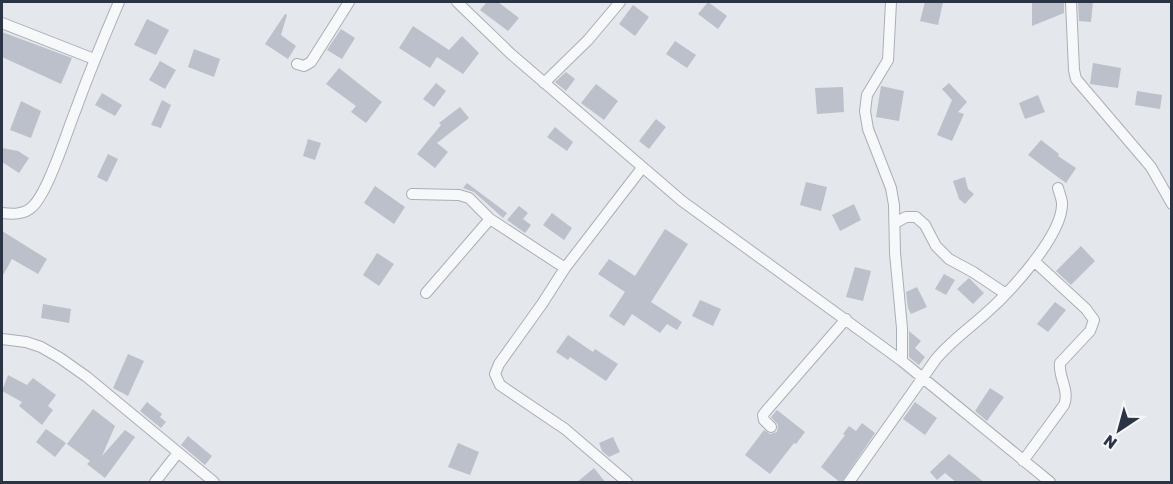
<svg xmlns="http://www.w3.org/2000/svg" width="1173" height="484" font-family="Rubik,sans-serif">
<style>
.building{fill:#bbc0ca}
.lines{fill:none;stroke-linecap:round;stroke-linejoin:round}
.minor-casing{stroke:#a9aeb7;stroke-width:12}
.minor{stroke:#f7f8fa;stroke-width:10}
</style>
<rect width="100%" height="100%" fill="#e4e7ec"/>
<path class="building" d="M487,2H498L519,18L508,31L480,10Z
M708,2L727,16L718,29L698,14Z
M925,2H943L938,25L920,21Z
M1032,2H1064V13L1032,26Z
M1078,2H1093L1091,22L1079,21Z
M633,5L649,17L635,36L619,24Z
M285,14L287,15L281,35L296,46L288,59L265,44Z
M147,19L169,30L156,55L134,45Z
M413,26L449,50L462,36L479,53L463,74L437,57L430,68L399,48Z
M341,29L355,38L342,59L327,50Z
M2,32L72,58L61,84L2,57Z
M675,41L696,55L687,68L666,54Z
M194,49L220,59L214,77L188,67Z
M160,61L176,70L165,89L149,80Z
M1093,63L1121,68L1118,88L1090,84Z
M339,68L382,102L366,123L351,112L356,106L326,84Z
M566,72L575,79L566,91L555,82Z
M436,83L446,91L434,107L423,99Z
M949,83L967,102L958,112L964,114L952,141L937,135L952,100L942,89Z
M596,84L618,101L604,120L581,103Z
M881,86L904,91L899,121L876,117Z
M843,87L844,112L817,114L815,88Z
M1137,91L1162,95L1160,109L1135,105Z
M102,93L122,105L115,116L95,105Z
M1038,95L1045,112L1025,119L1019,103Z
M162,100L171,105L161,128L151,125Z
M21,101L41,111L31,138L10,130Z
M460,107L469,118L437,143L448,152L435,168L417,154L441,125L439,123Z
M656,119L666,127L649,149L639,141Z
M555,127L573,142L567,151L547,137Z
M308,139L321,143L315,160L303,156Z
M1041,140L1059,154L1058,156L1076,168L1066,183L1028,155Z
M2,148L18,151L29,158L19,173L2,162Z
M108,154L118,159L107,182L97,177Z
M965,177L968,189L974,194L965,204L959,199L953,181Z
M806,182L827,187L821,211L800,205Z
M467,183L507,213L503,218L474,192L463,188Z
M375,186L405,207L394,224L364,203Z
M854,204L861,220L840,231L832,215Z
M519,206L528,213L523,219L531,225L525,233L507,220Z
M552,213L572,228L564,240L543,225Z
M665,229L688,244L651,302L682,322L677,330L667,324L660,333L632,314L624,326L609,316L625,292L598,274L609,259L635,276Z
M2,231L47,259L38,274L12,259L2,277Z
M1081,246L1095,261L1071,285L1056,271Z
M377,253L394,264L379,286L363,275Z
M855,267L871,271L863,301L846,297Z
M944,274L955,280L946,295L935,289Z
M969,278L984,293L973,304L957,289Z
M917,287L927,307L911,314L908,308L906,292Z
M700,300L721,309L713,326L692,316Z
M1055,302L1066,310L1048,332L1037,324Z
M43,304L71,309L69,323L41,318Z
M909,331L921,341L915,348L925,357L919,365L909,357Z
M568,335L593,352L595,349L618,364L606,381L570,357L568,360L556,352Z
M128,354L144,361L128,396L113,388Z
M8,375L27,385L33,378L56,395L48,406L53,410L42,425L19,406L22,402L2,391Z
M990,388L1004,397L987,421L975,411Z
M147,402L162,414L160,417L166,422L161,428L140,411Z
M915,402L937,418L925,435L903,419Z
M93,409L115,426L102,456L125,430L135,437L105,478L87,464L90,461L67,444Z
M777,410L805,432L796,444L794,443L770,474L745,455L764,430L770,434L777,432L778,425L771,417Z
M862,423L875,433L841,483L821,467L845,435L843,434L849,426L856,431Z
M46,429L66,443L55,457L36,442Z
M188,436L212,456L205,465L181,445Z
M613,437L620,452L609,457L602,451L599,443Z
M458,443L479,452L470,475L448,467Z
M949,454L985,483H957L945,473L937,480L930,472Z
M594,468L606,483H576Z"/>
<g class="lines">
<defs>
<path id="minor" d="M457,2L511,54L682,201L902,361L1050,482
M891,2L888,60L867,95L865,111L868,129L891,188L894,205L895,253L902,328V361
M1071,2L1074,70L1076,79L1151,167L1172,204
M2,23L94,59
M297,64L304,66L311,62L349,2
M544,83L588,40L620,2
M412,194L459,195L469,198L490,219L565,268
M2,213C12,214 24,215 32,207C48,193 67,131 76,109C89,73 104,37 119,2
M895,223L906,217H916L925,225L936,246L949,259L973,272L1006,294
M426,293L490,219
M2,339L26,342L41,347L60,358L87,377L214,482
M771,427L764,420L763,415L766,411L846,319
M1023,461L1064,405C1070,390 1058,377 1060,363L1090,331L1094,320L1086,309L1034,261
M155,482L177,454
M627,482L565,429L500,385L495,374L499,364L542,304L565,268L642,168
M849,482L936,359C950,342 967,330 984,315C1008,294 1064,235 1062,202C1061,197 1059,192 1058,188"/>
</defs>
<use href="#minor" class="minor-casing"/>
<use href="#minor" class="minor"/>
</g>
<rect width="1173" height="484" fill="none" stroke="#2b3445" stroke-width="6"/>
<g transform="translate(1119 430) rotate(216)" stroke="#f4f6f9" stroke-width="4.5" paint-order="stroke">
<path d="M0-4.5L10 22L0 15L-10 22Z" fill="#2b3445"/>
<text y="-9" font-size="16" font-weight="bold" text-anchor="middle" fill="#2b3445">N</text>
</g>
</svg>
